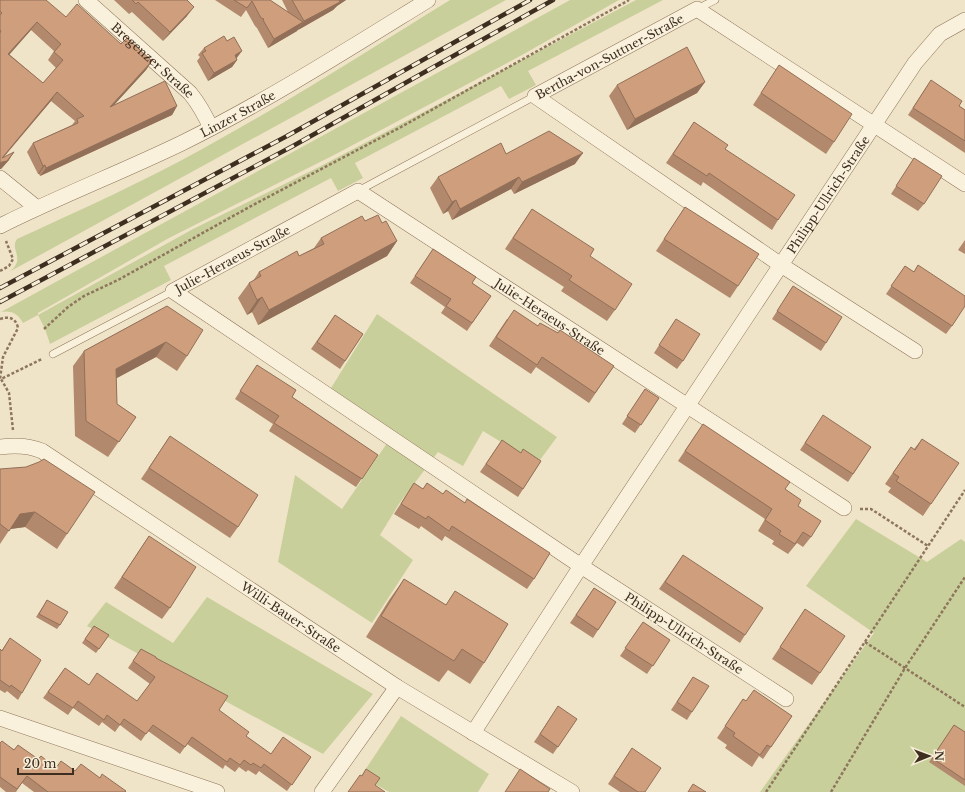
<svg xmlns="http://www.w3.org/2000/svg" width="965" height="792" font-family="'Libre Baskerville',serif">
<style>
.green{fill:#c9cf9b}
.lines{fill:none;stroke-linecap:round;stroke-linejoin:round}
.service-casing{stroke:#8d765c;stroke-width:8}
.minor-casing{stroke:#8d765c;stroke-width:16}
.path{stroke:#8d765c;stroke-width:2.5;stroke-dasharray:3 2;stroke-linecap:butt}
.service{stroke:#faf1dc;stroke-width:7}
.minor{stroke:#faf1dc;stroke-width:15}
.rail-casing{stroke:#3d2e20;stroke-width:4.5}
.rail{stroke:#f7eed8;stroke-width:3;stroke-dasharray:9;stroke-linecap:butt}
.wall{fill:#b2896c;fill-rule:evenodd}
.shaded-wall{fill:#916f58}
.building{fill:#cf9f7d;stroke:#916f58;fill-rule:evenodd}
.labels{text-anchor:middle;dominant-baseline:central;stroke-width:3;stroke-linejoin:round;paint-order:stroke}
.street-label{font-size:12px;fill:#3d2e20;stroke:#f7eed8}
</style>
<rect width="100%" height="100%" fill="#f0e4c8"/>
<path class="green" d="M450,0H506L9,272C27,258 9,250 17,239C80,210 143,182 204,148C288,102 369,50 450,0Z
M570,0H619L522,55L336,154L169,238L38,313V315L193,229L319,167L636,0H663L528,71L536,85L509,99L501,86L355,163L363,178L338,191L331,178L164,266L171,280L50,344L45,329L38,315L23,323C18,314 12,310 1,312Z
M377,314L557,437L537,464L483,431L463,466L438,452L399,504L380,535L413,560L372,623L278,562L295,475L342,509L394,433L331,388Z
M856,519L927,562L961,539L965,542V792H760L874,633L806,586Z
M207,597L373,694L323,754L87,626L106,602L173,643Z
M401,716L489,774L478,792H389L361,776Z"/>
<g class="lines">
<defs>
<path id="service" d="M697,9L715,0
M358,191L535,96
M53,354L173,291"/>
<g id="minor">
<path id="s1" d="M86,0L190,93C199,104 205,115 211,128"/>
<path d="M0,178L37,208"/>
<path id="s2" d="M0,226C60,196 122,172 182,143C267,101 347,50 428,0"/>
<path id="s3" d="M915,351L781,265L535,96L697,9L965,184"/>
<path id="s4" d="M0,447C15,445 28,445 42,451L397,687L572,792"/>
<path id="s5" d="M786,699L581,566L173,291L358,191L844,508"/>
<path d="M0,718L217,792"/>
<path id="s6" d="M473,733L581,566L915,63L940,34L965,20"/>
<path d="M322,792L397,687"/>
</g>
</defs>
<use href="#service" class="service-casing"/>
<use href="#minor" class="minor-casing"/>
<path class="path" d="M0,271L9,266L13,259L6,241
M0,319C9,316 16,318 18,328L3,357L0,379
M44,329L68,307L84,296L118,280L253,205L401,127L629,0
M13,430L9,393L1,379L42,359
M860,509H871L928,546
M865,642L965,707
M766,792L965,490
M831,792L905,668L965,577"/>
<use href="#service" class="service"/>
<use href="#minor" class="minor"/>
<defs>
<path id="rail" d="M0,288L287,136L530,0
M0,302L293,146L553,0"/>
</defs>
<use href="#rail" class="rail-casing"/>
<use href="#rail" class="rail"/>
</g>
<path class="wall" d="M0,0L66,17L121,44L152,61L146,70L113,106H177L172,115L40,176L39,174H38L27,152L33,143L72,125L75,121L51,101L4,157L9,160L1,169H0ZM31,30L54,51L48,60L56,68L43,83L9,54Z
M114,0H187V16L163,41L132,12L129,14Z
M215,0H270L288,12L282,0H346L337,6L333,10L298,30V29L297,31L268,48L257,28L255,26L246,10L241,17Z
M204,48L237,60L232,67L208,81L197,61L200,57L198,55Z
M771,77L834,142L826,154L753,105Z
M931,80L959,106L965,110V153L908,115Z
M705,82L697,93L627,130L609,96L617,85Z
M694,122L725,149L778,220L772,230L703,182L701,186L666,163Z
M506,154L575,164L514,194L511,189L452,220L448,211L443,214L430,188L438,177Z
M914,158L924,204L918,211L891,194Z
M685,207L738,286L730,298L656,251Z
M532,209L590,256L615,310L607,321L561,291L564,287L505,249Z
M365,221L382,223L397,241L387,256L258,325L252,312L247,315L238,298L249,283L253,281L259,272L299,256L314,248L321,238Z
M965,240V254L958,250Z
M433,249L472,283L491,296L467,331L441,313L445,307L410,283Z
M918,265L952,326L946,334L886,294L905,266L914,272Z
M793,286L826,343L821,351L772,319Z
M167,306L187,356L177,371L156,357L116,378L117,404L136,417L108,457L75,436L73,366L84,351Z
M335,315L363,334L340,369L311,349Z
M507,319L538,326L558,333L614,366L589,403L536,367L531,374L489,346Z
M676,319L683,361L677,369L654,353Z
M257,365L292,397L378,455L356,487L269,431L273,424L235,399Z
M645,389L659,398L635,433L622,424Z
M818,423L871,447L848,482L800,450Z
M696,434L785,489L798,506L811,537L803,547L797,543L788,554L772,544L774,541L758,531L765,519L678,461Z
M170,436L238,527L230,538L141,479Z
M922,439L931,504L923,516L888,492L891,488L885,484L903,458L914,449Z
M502,440L521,453L541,461L518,497L480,472Z
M0,469L67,534L57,549L25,527L10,529L0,544Z
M414,483L423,489L427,483L534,579L527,589L445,536L442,541L421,526L419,529L394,514Z
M149,536L170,608L162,619L114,588Z
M683,555L745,635L740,643L659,589Z
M404,579L446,605L455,591L484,663L470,684L448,670L439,682L366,637L389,600Z
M594,588L616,602L593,638L570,623Z
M47,600L60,625L57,629L36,617Z
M805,609L820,673L812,685L772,659Z
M643,622L670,640L647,674L620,656Z
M94,626L109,635L96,653L82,643Z
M10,638L22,693L18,700L7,691L5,693L0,690V649L2,650Z
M141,649L156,658L219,710L246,736L271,754L311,757L287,791L259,771L256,775L248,770L246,772L239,767L235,772L225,765L223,769L187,744L180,754L148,731L141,741L120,725L115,732L102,722L99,726L73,708L68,715L43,698L65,668L89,685L137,701L150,684L128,668Z
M693,677L692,712L687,720L671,710Z
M743,699L746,701L792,716L763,759L759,756L752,767L725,748L727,745L717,738Z
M553,714L577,719L553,754L534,742Z
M954,725L965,732V786L929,762Z
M0,743L56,768L75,771L100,778L125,792H34L22,783L16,792H6L0,787Z
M632,748L645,792H620L608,784Z"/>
<path class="shaded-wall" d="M338,0H346L337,6L333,10L298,30L304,21Z
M194,7L187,16L163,41L170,32Z
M37,22L31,30L3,62L8,54Z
M303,22L297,31L268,48L274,39Z
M242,51L236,59L235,55Z
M237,60L232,67L208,81L214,73Z
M152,61L146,70L104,116L110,107Z
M705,82L697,93L627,130L635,119Z
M57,92L51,101L0,161V160Z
M177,106L172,115L40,176L46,168Z
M14,152L9,160L1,169H0V163Z
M583,153L575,164L514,194L522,182Z
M45,165L39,174H38L43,166Z
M519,177L511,189L452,220L460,209Z
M456,200L448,211L443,214L452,202Z
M397,241L387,256L258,325L269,310Z
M262,297L252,312L247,315L257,300Z
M166,342L156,357L106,384L116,369Z
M35,512L25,527L10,529L20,514Z"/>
<path class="building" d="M0,0H46L66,17L77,4L121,44L127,38L152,61L110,107L165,81L177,106L46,168L45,165L43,166L33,143L78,123L77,119L84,116L57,92L2,158L14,152L7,161L2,162L0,163V33L1,31L0,30V15L2,13L0,11ZM37,22L61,44L54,52L63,60L43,83L8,54Z
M132,0H187L194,7L170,32L138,2L136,4Z
M234,0H270L303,22L274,39L263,20L264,19L261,18L252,1L247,8Z
M292,0H339L340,2L304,21Z
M224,36L227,41L234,37L242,51L235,55L237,60L214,73L202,53L206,51L204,48Z
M687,47L705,82L635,119L617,85Z
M779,65L852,114L834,142L761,93Z
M931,80L962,101L959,106L965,110V141L913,108Z
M694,122L728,145L725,149L795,195L778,220L709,173L707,176L673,154Z
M549,131L583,153L522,182L519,177L460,209L456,200L452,202L438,177L501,143L506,154Z
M914,158L942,176L924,204L896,186Z
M685,207L759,254L738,286L664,239Z
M532,209L594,249L590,256L632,284L615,310L569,280L572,276L513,238Z
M378,215L382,223L386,221L397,241L269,310L262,297L257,300L249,283L261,276L259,272L297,251L299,256L324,244L321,238L362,216L365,221Z
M433,249L476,277L472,283L491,296L472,323L446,306L451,299L415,276Z
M918,265L965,296V306L952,326L891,286L905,266L914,272Z
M793,286L842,317L826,343L777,311Z
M167,306L203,330L187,356L166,342L116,369L117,404L136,417L119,442L86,421L84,351Z
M514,310L538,326L540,323L558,333L560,330L614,366L595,393L542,357L537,365L496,337Z
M335,315L363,334L345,361L317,342Z
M676,319L700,334L683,361L659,345Z
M257,365L296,390L292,397L378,455L362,479L274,423L279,416L240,391Z
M645,389L659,398L641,425L627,416Z
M823,415L871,447L853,474L805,443Z
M703,424L790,482L785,489L801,500L798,506L821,521L811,537L803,532L795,544L779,534L781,531L765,520L772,509L685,451Z
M170,436L258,495L238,527L149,468Z
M922,439L959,463L931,504L896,481L899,477L893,473L911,447L915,450Z
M502,440L521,453L523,449L541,461L523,489L486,464Z
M44,459L95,492L67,534L35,512L20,514L9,531L0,524V469L26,467L39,462Z
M414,483L423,489L427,483L443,494L446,490L465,503L467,499L550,553L534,579L452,526L449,531L428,516L426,519L401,504Z
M149,536L196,567L170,608L122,577Z
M683,555L763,608L745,635L665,582Z
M404,579L446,605L455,591L508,624L484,663L462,649L454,661L381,616Z
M594,588L616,602L598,630L576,615Z
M47,600L68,612L60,625L39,614Z
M805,609L845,636L820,673L780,647Z
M643,622L670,640L653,666L625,648Z
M94,626L109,635L99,649L85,639Z
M10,638L41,660L22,693L11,685L10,687L0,680V649L2,651Z
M141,649L156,657V658L228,696L219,710L249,732L246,736L271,754L283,737L311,757L292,785L264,764L261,768L253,763L251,765L244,760L240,765L230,758L227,762L192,737L185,747L153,725L146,734L124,719L120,725L107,715L104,720L78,701L73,708L48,692L65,668L89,685L97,673L137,701L155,677L133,661Z
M693,677L709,686L692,712L677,702Z
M754,690L792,716L771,747L767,745L760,755L733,736L735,733L725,726L743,699L746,701Z
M558,706L577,719L558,747L540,734Z
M954,725L965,732V780L932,758Z
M2,741L14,750L18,745L38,759L41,756L56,768L61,761L75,771L81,764L100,778L102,774L126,791L125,792H48L27,776L17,789L0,777V743Z
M632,748L661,768L645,792H638L614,776Z
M366,769L380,778L375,785L385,792H348L360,775L362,776Z
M520,769L550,789L548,792H505Z
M693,784L706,792H688Z"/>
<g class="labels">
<g class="street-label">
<text stroke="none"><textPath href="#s3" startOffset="542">Bertha-von-Suttner-Straße</textPath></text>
<text stroke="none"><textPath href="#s1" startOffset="90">Bregenzer Straße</textPath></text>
<text stroke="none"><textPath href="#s2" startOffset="263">Linzer Straße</textPath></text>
<text stroke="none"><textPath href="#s6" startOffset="645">Philipp-Ullrich-Straße</textPath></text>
<text stroke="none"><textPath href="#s5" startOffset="804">Julie-Heraeus-Straße</textPath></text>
<text stroke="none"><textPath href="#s5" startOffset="1176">Julie-Heraeus-Straße</textPath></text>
<text stroke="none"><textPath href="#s4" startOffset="342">Willi-Bauer-Straße</textPath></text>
<text transform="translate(684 633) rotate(33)">Philipp-Ullrich-Straße</text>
</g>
</g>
<g transform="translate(929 756) rotate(89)" stroke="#f7eed8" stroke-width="3" paint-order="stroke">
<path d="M0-3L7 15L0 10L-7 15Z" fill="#3d2e20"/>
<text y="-6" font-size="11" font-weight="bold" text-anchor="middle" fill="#3d2e20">N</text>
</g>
<path d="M18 768v6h55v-6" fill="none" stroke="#3d2e20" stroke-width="2"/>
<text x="24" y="768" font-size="12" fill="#3d2e20" stroke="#f7eed8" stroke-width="3" paint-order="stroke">20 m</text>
</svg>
